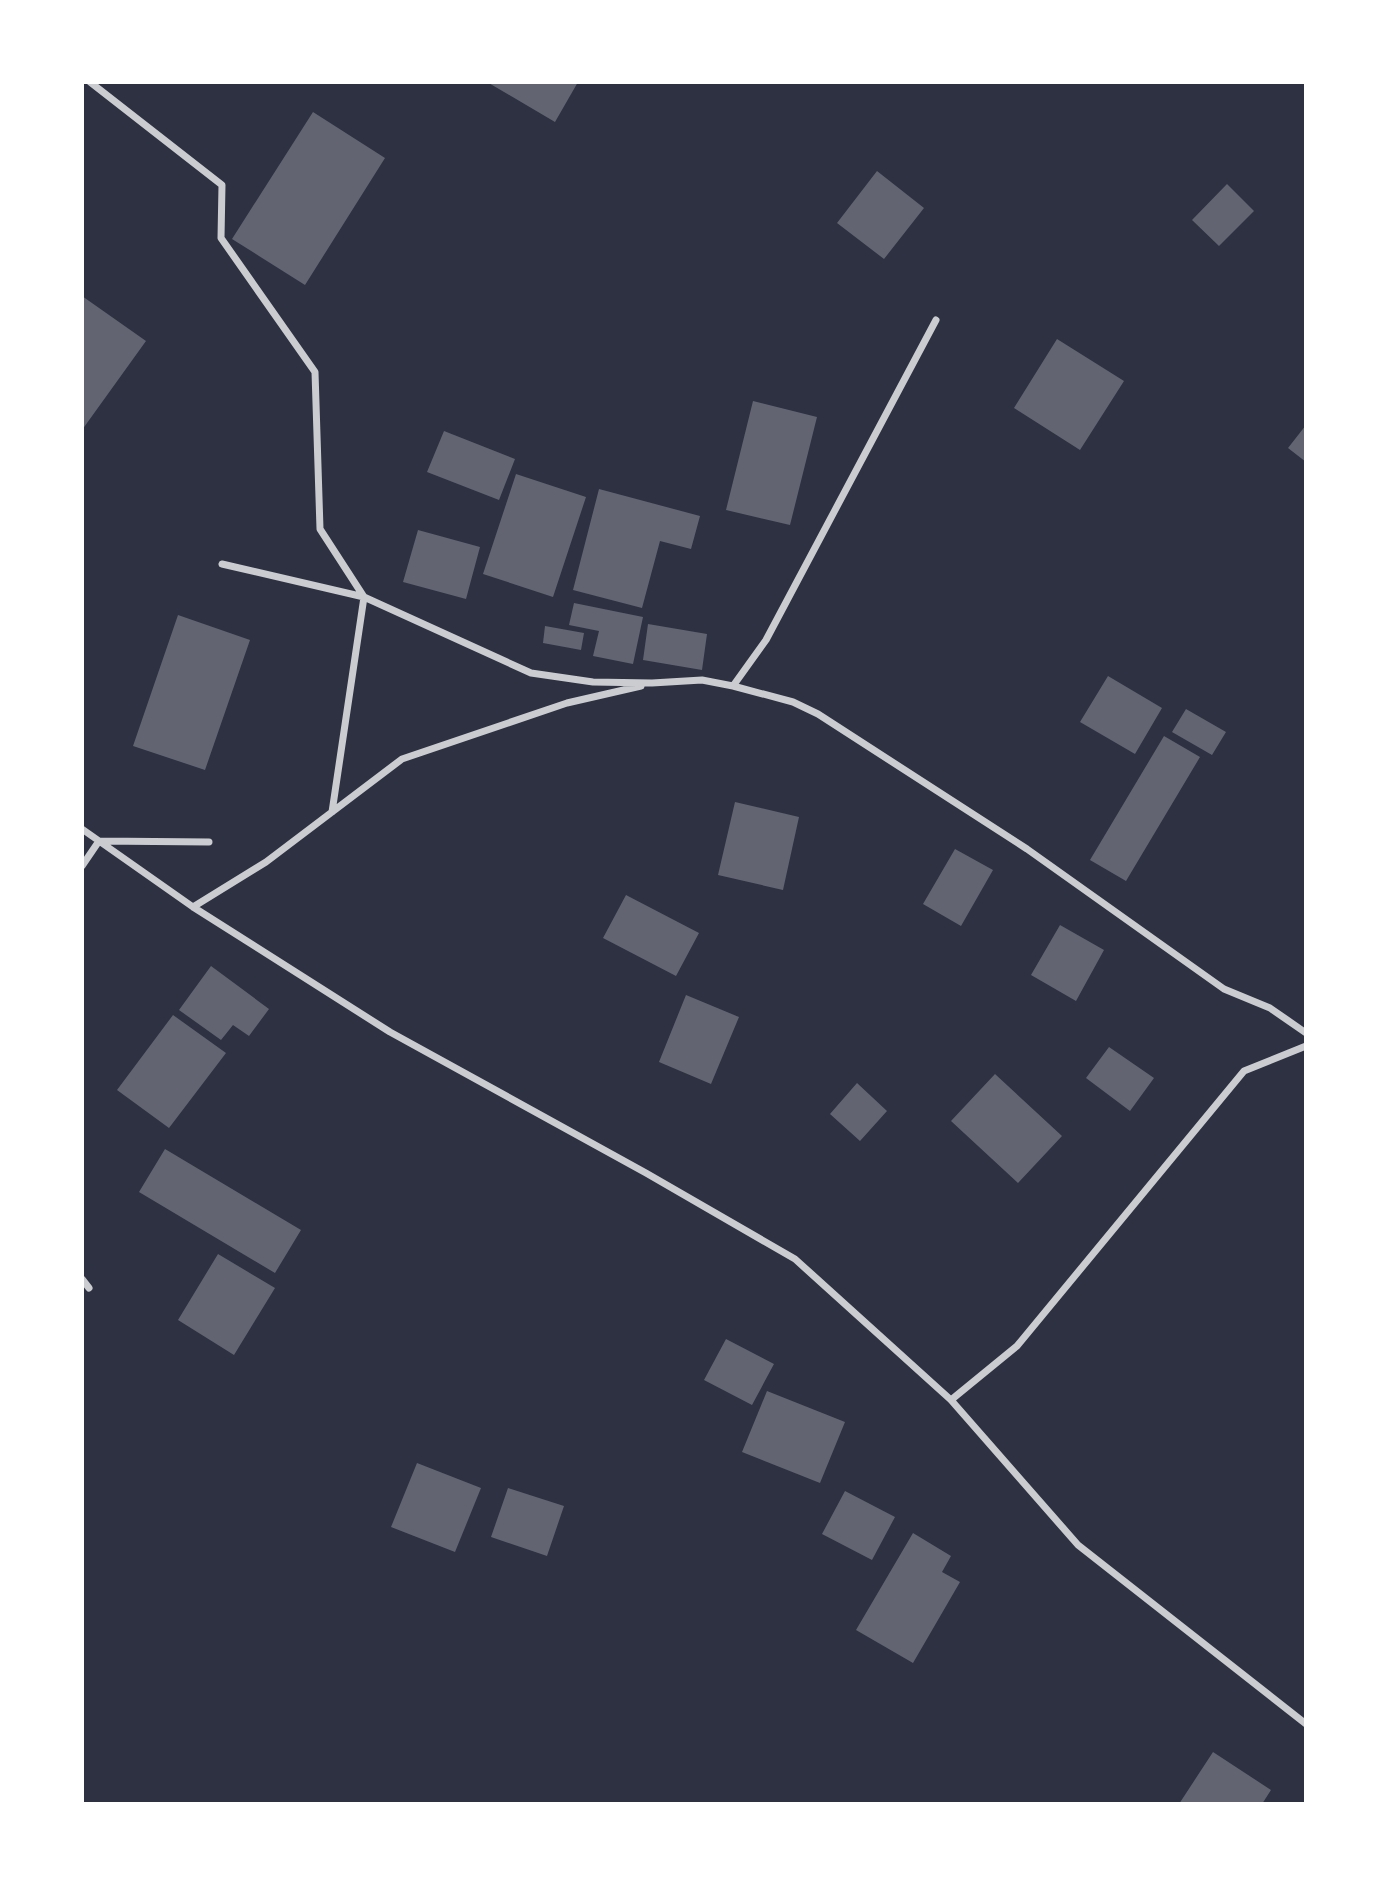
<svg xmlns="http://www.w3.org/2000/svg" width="1388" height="1886" font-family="'Work Sans',sans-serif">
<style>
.building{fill:#626471}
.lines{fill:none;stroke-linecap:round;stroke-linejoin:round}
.minor{stroke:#caccd0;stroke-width:7}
</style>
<rect width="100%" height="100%" fill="#2d3142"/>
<path class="building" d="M487,82H578L555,122Z
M313,112L385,158L305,285L232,239Z
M877,171L924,208L884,259L837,223Z
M1227,184L1254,211L1219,246L1192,220Z
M82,296L146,341L82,430Z
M1057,339L1124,381L1080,450L1014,408Z
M753,401L817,417L790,525L726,510Z
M1306,425V462L1288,448Z
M444,431L515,459L499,500L427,472Z
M516,474L586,497L553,597L483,574Z
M599,489L700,516L691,549L660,541L642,608L573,590Z
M418,530L480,547L466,599L403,582Z
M574,603L643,617L633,664L593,656L599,631L569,625Z
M178,615L250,640L205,770L133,746Z
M648,624L707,634L702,670L643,660Z
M545,626L584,633L581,650L543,643Z
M1108,676L1162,708L1135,754L1080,722Z
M1186,709L1226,732L1212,755L1172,732Z
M1164,736L1200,757L1126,881L1090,860Z
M735,802L799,817L783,890L718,875Z
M955,849L993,870L961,926L923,904Z
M626,895L699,933L676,976L603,938Z
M1060,925L1104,950L1076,1001L1031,975Z
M211,966L269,1009L249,1036L233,1025L221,1040L179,1010Z
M686,995L739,1017L711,1084L659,1062Z
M173,1015L226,1053L169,1128L117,1090Z
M1109,1047L1154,1078L1130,1111L1086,1078Z
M995,1074L1062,1136L1018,1183L951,1121Z
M857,1083L887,1111L860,1141L830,1114Z
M165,1149L301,1230L275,1273L139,1192Z
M218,1254L275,1288L234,1355L178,1320Z
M726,1339L774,1364L752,1405L704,1380Z
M767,1391L845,1422L820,1483L742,1452Z
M417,1463L481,1488L455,1552L391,1527Z
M508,1488L564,1506L547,1556L491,1537Z
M845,1491L895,1517L872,1560L822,1534Z
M913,1533L951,1556L942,1572L960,1582L913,1663L856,1630Z
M1213,1752L1271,1790L1262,1804H1179Z"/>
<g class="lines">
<path class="minor" d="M90,82L222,185L221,238L315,372L320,529L364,597L332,812
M222,564L364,597L531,673L593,682L652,683L702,680L733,686L793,702L818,714L1027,849L1224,989L1270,1008L1306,1033
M733,686L766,640L936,320
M82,829L193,907L390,1032L646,1173L795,1259L951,1400L1078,1545L1306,1724
M82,866L99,841L209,842
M193,907L266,862L402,759L567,703L641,686
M82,1279L89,1288
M951,1400L1017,1346L1244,1071L1306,1046"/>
</g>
<rect width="1388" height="1886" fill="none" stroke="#ffffff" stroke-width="168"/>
</svg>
